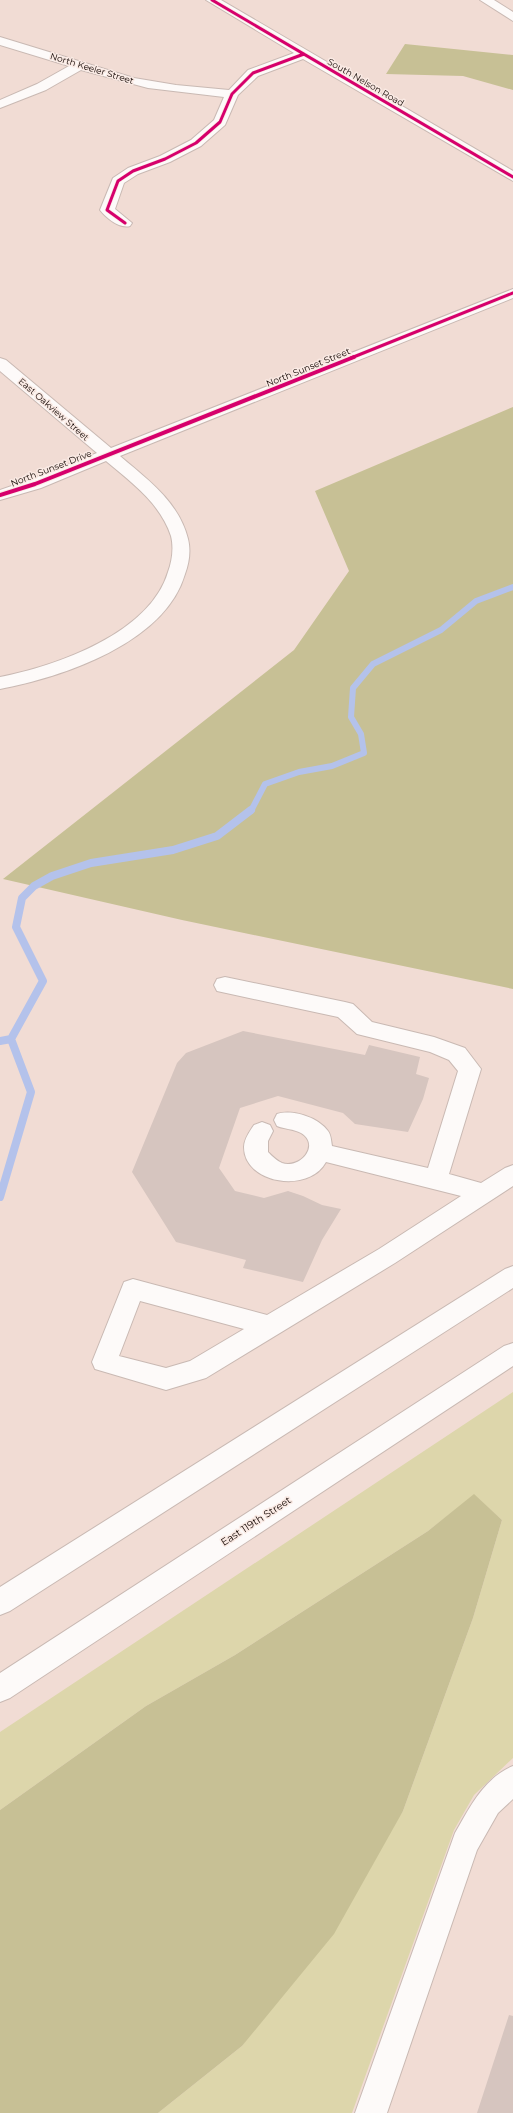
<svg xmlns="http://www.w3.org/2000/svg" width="513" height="2113" font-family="Montserrat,sans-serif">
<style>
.green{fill:#ddd6ab}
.forest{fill:#c7c095}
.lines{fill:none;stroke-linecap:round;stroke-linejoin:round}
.stream-far1{stroke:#b4c2eb;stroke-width:6}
.stream{stroke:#b4c2eb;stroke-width:8}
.building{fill:#d6c5bf}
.minor-casing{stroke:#c9b9b3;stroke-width:2}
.major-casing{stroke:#c9b9b3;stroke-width:2}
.minor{fill:#fdfaf9;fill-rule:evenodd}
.major{fill:#fdfaf9;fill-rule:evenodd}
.cycleway-far1-casing{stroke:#faeae4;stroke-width:4.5}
.cycleway-casing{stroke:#faeae4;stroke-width:6}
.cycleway-far1{stroke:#d6006c;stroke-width:3}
.cycleway{stroke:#d6006c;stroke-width:4}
.labels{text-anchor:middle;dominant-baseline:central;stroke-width:3;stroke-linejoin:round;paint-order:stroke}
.far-street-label{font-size:9px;fill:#150905;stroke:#faeae4}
.street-label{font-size:10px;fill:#150905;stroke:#faeae4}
</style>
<rect width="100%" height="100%" fill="#f1dcd4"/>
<path class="green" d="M513,1392V1758L474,1795L454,1830L352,2113H158L242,2046L403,1811L473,1618L502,1520L474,1495L428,1531L235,1655L146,1706L0,1810V1732Z"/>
<path class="forest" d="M405,44L513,55V90L463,76L386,74Z
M513,407V989L182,920L3,879L294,650L349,571L315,491Z
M474,1494L502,1520L473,1618L403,1811L334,1934L242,2046L158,2113H0V1810L146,1706L235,1655L428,1531Z"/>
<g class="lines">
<path class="stream-far1" d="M251,811L265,784L299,772L332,766L364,753L361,734L351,717L353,688L373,664L441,630L476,601L513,587"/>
<path class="stream" d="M0,1041L11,1039
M0,1197L31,1092L11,1039L43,981L16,927L22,898L34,886L52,876L91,863L173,850L217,836L251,810"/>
</g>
<path class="building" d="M243,1031L365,1055L369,1045L420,1057L416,1074L429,1078L423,1099L408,1132L355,1124L343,1113L278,1096L240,1108L219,1168L235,1191L264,1198L288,1191L303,1196L322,1205L341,1209L322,1240L303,1282L243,1268L246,1260L176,1242L132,1172L177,1063L186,1053Z
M509,2015L513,2016V2113H477Z"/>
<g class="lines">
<defs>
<path id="minor" d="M206,0H221L513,171V181L303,59L258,76L238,95L225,125L201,146L170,162L138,174L124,183L115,209L132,223L130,226C120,229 106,218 100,210L113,178L128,168L160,156L191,140L214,120L224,97L148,88L81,70L46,90L0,108V100L37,84L69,66L0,45V37L134,78L176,85L229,90L248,70L294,53Z
M480,0H494L513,12V21Z
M513,289V298L120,456C147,479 179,502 188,539C191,551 189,563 185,574C165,643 63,677 0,689V677C57,666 150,633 168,572C172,561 174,548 171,536C160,503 132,483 106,461L41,488L0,500V490L29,480L97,453L0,371V358L6,360L111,448Z
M225,977L345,1002L353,1004L372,1022L434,1037L465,1048L481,1069L449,1174L481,1183L505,1168L513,1165V1186L395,1263L206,1378L166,1390L95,1369L92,1362L124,1282L133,1279L267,1315L379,1249L461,1196L326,1162C309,1194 244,1184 244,1147C244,1139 250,1131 254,1125L262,1122L270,1125L273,1131L268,1141V1152C272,1156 277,1161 282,1163C300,1169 321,1145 301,1133C294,1129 284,1129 277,1126L274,1120L277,1114C292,1109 318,1117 328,1131C331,1135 331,1140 332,1146L428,1168L458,1071L449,1060L430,1052L357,1034L338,1017L217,991L214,985L217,979ZM140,1301L244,1329L190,1361L166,1368L119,1356Z
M513,1766V1799L498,1813L477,1850L387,2113H355L455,1833C470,1807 484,1778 513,1766Z"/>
<path id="major" d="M513,1266V1288L10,1611L0,1615V1587L505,1269Z
M513,1343V1366L10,1698L0,1702V1673L504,1346Z"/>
</defs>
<use href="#minor" class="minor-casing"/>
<use href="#major" class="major-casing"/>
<use href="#minor" class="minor"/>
<use href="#major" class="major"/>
<defs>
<path id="cycleway-far1" d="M212,0L513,177
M125,223L107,210L118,181L133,171L165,159L196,143L220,122L232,94L253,73L304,54
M351,358L513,293"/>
<path id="cycleway" d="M0,495L35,484L354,357"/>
</defs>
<use href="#cycleway-far1" class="cycleway-far1-casing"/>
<use href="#cycleway" class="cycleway-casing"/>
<use href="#cycleway-far1" class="cycleway-far1"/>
<use href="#cycleway" class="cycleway"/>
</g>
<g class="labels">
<g class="far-street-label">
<text transform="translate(92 68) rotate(17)">North Keeler Street</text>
<text transform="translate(366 82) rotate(30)">South Nelson Road</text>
<text transform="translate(308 367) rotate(-22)">North Sunset Street</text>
<text transform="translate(54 409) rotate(41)">East Oakview Street</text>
<text transform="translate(51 468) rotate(-21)">North Sunset Drive</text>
</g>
<g class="street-label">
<text transform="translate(256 1521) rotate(-33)">East 119th Street</text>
</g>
</g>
</svg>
